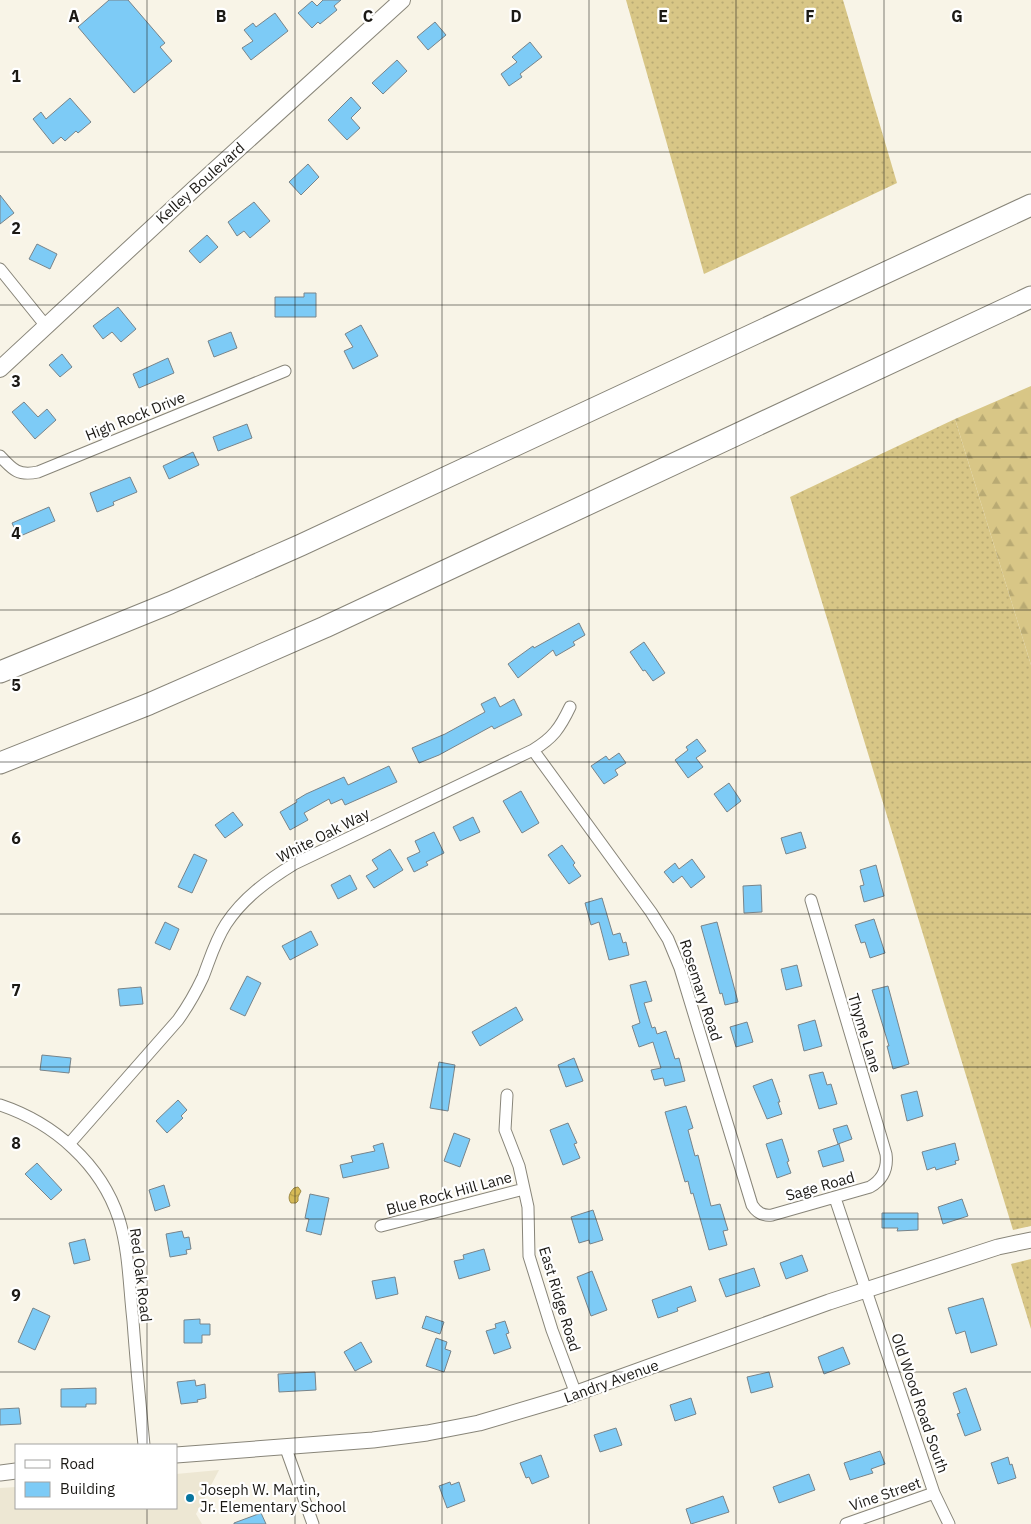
<svg xmlns="http://www.w3.org/2000/svg" width="1031" height="1524" font-family="'IBM Plex Sans',sans-serif">
<style>
.built{fill:#ede7d3}
.grass{fill:url(#grass-dots)}
.forest{fill:url(#forest-firs)}
.water{fill:url(#water-waves);stroke:#9f8a43}
.building{fill:#7dcbf6;stroke:#78848a}
.lines{fill:none;stroke-linecap:round;stroke-linejoin:round}
.minor-casing{stroke:#888579;stroke-width:13}
.tertiary-casing{stroke:#888579;stroke-width:17}
.secondary-casing{stroke:#888579;stroke-width:18}
.motorway-casing{stroke:#888579;stroke-width:23}
.minor{stroke:#fff;stroke-width:11}
.tertiary{stroke:#fff;stroke-width:15}
.secondary{stroke:#fff;stroke-width:16}
.motorway{stroke:#fff;stroke-width:21}
.grid{fill:none;stroke:#1b1915;stroke-width:1;stroke-opacity:0.55}
.poi-dot{fill:#07759f;stroke:#fff;stroke-width:2}
.labels{text-anchor:middle;dominant-baseline:central;stroke-width:4.5;stroke-linejoin:round;paint-order:stroke}
.street-label{font-size:15px;fill:#1b1915;stroke:#fff}
.poi-label{font-size:15px;fill:#1b1915;stroke:#fff;text-anchor:start}
.grid-label{font-size:16px;text-anchor:middle;font-weight:bold;fill:#1b1915;stroke:#fff;stroke-width:4.5;stroke-linejoin:round;paint-order:stroke}
</style>
<defs>
<pattern id="grass-dots" width="8" height="8" patternUnits="userSpaceOnUse" patternTransform="scale(1.25)"><rect width="8" height="8" fill="#d8c686"/><path d="M2 2h.1M6 6h.1" fill="none" stroke="#b9aa73" stroke-width="1.8" stroke-linecap="round"/></pattern>
<pattern id="forest-firs" width="22" height="20" patternUnits="userSpaceOnUse" patternTransform="scale(1.25)"><rect width="22" height="20" fill="#d8c686"/><path d="M5 1l3.5 6h-7zM16 11l3.5 6h-7z" fill="#b9aa73"/></pattern>
<pattern id="water-waves" width="16" height="10" patternUnits="userSpaceOnUse" patternTransform="scale(1.25)"><rect width="16" height="10" fill="#d7bb57"/><path d="M0 5q4-4 8 0t8 0" fill="none" stroke="#b8a04b"/></pattern>
</defs>
<rect width="100%" height="100%" fill="#f8f4e7"/>
<path class="built" d="M219,1470L196,1514L202,1524H0V1488L16,1487V1508H176V1474Z"/>
<path class="grass" d="M626,0H843L897,183L704,274Z
M955,419L1031,665V1226L1013,1230L790,497Z
M1031,1259V1329L1011,1264Z"/>
<path class="forest" d="M1031,386V665L955,419Z"/>
<path class="water" d="M298,1187L301,1191L298,1197V1201L296,1203H291C287,1198 290,1192 294,1188Z"/>
<path class="building" d="M109,0H128L165,43L160,47L172,61L134,93L78,27Z
M323,0H341L334,6L337,10L320,24L318,22L312,28L298,13L312,1L317,6Z
M275,13L288,31L251,60L242,48L253,41L244,30L253,23L256,27Z
M435,22L446,35L428,50L417,37Z
M530,42L542,57L520,74L522,77L509,86L501,74L517,62L512,57Z
M397,60L407,71L383,94L372,83Z
M351,97L361,108L351,118L360,128L347,140L328,120Z
M70,98L91,122L78,133L76,131L65,141L61,137L53,144L33,119L41,112L46,119Z
M308,164L319,177L301,195L289,182Z
M0,195L14,213L0,224Z
M254,202L270,221L250,238L244,231L237,236L228,222Z
M207,235L218,247L200,263L189,251Z
M37,244L57,254L50,269L29,259Z
M304,293H316V317H275V297H304Z
M118,307L136,329L121,342L112,332L103,339L93,326Z
M361,325L378,356L353,369L344,351L353,347L345,334Z
M231,332L237,348L214,357L208,341Z
M62,354L72,367L60,377L49,365Z
M168,358L174,373L139,388L133,374Z
M24,402L38,417L47,409L56,420L35,439L12,412Z
M247,424L252,438L218,451L213,437Z
M193,452L199,465L169,479L163,466Z
M130,477L137,492L113,502L114,505L97,512L90,493Z
M49,507L55,521L18,537L12,523Z
M579,623L585,635L573,642L575,645L556,656L553,650L518,678L508,664L533,646L534,648Z
M644,642L665,673L653,681L645,670L643,671L630,652Z
M495,697L500,707L514,699L522,715L494,729L492,726L439,755L419,763L412,748L445,734L485,712L481,704Z
M697,739L706,751L696,758L703,767L688,778L675,760L688,750L686,747Z
M619,753L626,763L615,770L618,775L604,784L591,766L606,756L609,760Z
M389,766L397,782L345,805L342,799L331,804L329,799L304,813L308,820L290,830L280,812L297,802L296,800L306,794L344,777L348,785Z
M729,783L741,801L727,812L714,794Z
M521,791L539,823L522,833L503,801Z
M233,812L243,825L225,838L215,825Z
M473,817L480,832L460,841L453,827Z
M434,832L444,853L426,862L428,865L414,872L407,858L420,852L415,841Z
M801,832L806,848L786,854L781,838Z
M562,845L575,863L573,865L581,876L569,884L548,855Z
M390,849L403,870L374,888L366,876L378,869L372,860Z
M194,854L207,860L192,893L178,887Z
M692,859L705,877L691,888L682,876L673,883L664,872L675,863L679,869Z
M876,865L884,896L864,902L860,886L864,885L860,870Z
M350,875L357,889L338,899L331,885Z
M761,885L762,912L744,913L743,886Z
M602,898L613,935L620,933L623,943L626,942L629,955L609,960L599,922L591,925L585,903Z
M874,919L885,953L870,958L865,942L861,943L855,925Z
M165,922L179,929L170,950L155,943Z
M717,922L738,1002L725,1005L722,993L720,994L701,926Z
M311,931L318,945L290,960L282,946Z
M797,965L802,986L786,990L781,969Z
M247,976L261,983L245,1016L230,1009Z
M646,981L652,1001L644,1003L652,1028L655,1027L657,1034L666,1031L675,1059L679,1058L685,1081L665,1086L663,1078L654,1080L651,1070L661,1068L653,1042L639,1047L632,1026L640,1023L630,985Z
M888,986L909,1064L893,1069L887,1046H889L872,990Z
M141,987L143,1004L120,1006L118,989Z
M516,1007L523,1020L480,1046L472,1032Z
M815,1020L822,1046L804,1051L798,1025Z
M747,1022L753,1042L736,1047L730,1027Z
M42,1055L71,1058L69,1073L40,1070Z
M574,1058L583,1081L566,1087L558,1065Z
M439,1062L455,1065L448,1111L430,1108Z
M823,1072L827,1085L831,1084L837,1104L819,1109L809,1075Z
M772,1079L780,1102H778L782,1114L767,1119L753,1086Z
M917,1091L923,1116L907,1121L901,1095Z
M178,1100L187,1110L181,1116L183,1118L167,1133L156,1121Z
M686,1106L693,1128L688,1130L695,1156L698,1155L711,1206L720,1204L728,1230L723,1231L727,1245L709,1250L693,1193L691,1194L688,1181L685,1182L665,1112Z
M568,1123L577,1143L574,1144L580,1158L563,1165L550,1130Z
M847,1125L852,1139L838,1144L833,1129Z
M454,1133L470,1139L460,1167L444,1161Z
M782,1139L789,1161L787,1162L791,1173L777,1178L766,1144Z
M383,1143L389,1168L343,1178L340,1165L353,1162L351,1156L375,1151L373,1146Z
M955,1143L959,1160L955,1161L956,1164L936,1170L935,1167L927,1170L922,1152Z
M839,1144L844,1161L823,1167L818,1151Z
M37,1163L62,1190L51,1200L25,1174Z
M164,1185L170,1206L155,1211L149,1190Z
M310,1194L329,1198L321,1235L306,1231L309,1219L305,1218Z
M962,1199L968,1216L943,1224L938,1207Z
M593,1210L603,1240L590,1244L589,1240L579,1243L571,1217Z
M882,1213H918V1230L897,1231L898,1228H882Z
M182,1231L184,1238L189,1237L191,1249L186,1250L187,1254L170,1257L166,1234Z
M85,1239L90,1260L74,1264L69,1243Z
M484,1249L490,1270L459,1279L454,1261L464,1259L463,1255Z
M802,1255L808,1271L786,1279L780,1263Z
M754,1268L760,1286L726,1297L719,1279Z
M592,1271L607,1310L591,1316L577,1277Z
M395,1277L398,1294L376,1299L372,1281Z
M691,1286L696,1301L677,1308L678,1311L658,1318L652,1300Z
M983,1298L997,1345L971,1353L965,1331L956,1334L948,1308Z
M33,1308L50,1316L35,1350L18,1342Z
M426,1316L444,1322L440,1334L422,1328Z
M200,1319V1324H210V1335H202V1343H184V1320Z
M505,1321L509,1333L506,1334L511,1348L494,1354L486,1331L496,1328L495,1324Z
M436,1338L447,1342L445,1349L451,1351L444,1372L426,1366Z
M361,1342L372,1362L355,1371L344,1352Z
M843,1347L850,1364L824,1374L818,1357Z
M315,1372L316,1390L279,1392L278,1374Z
M769,1372L773,1387L751,1393L747,1377Z
M195,1380L196,1386L205,1384L206,1398L197,1400L198,1402L181,1404L177,1382Z
M96,1388V1404H86V1407H61V1389Z
M966,1388L981,1430L965,1436L957,1414L960,1413L953,1393Z
M691,1398L696,1414L675,1421L670,1405Z
M19,1408L21,1424L0,1425V1409Z
M616,1428L622,1445L600,1452L594,1435Z
M880,1451L885,1464L871,1469L873,1473L850,1480L844,1463Z
M541,1455L549,1477L532,1484L529,1477L526,1478L520,1463Z
M1008,1457L1010,1465L1012,1464L1016,1478L998,1484L991,1463Z
M809,1474L815,1490L779,1503L773,1487Z
M450,1482L451,1485L459,1482L465,1501L447,1508L439,1486Z
M723,1496L729,1512L691,1524L686,1509Z
M261,1513L266,1524H234V1523Z"/>
<g class="lines">
<defs>
<path id="minor" d="M0,269L46,326
M0,456C13,470 18,476 38,472L285,371
M533,750L651,912L668,939L680,968L752,1205C757,1213 763,1216 772,1215L870,1187C882,1180 888,1169 886,1154L811,900
M507,1095L505,1130L519,1166L528,1207L529,1256L552,1330L576,1394
M0,1105C54,1123 101,1164 119,1219C129,1251 129,1287 133,1321C136,1362 140,1404 144,1445
M69,1144L178,1020C188,1006 196,992 203,977C210,959 215,941 226,924C243,898 268,880 294,864L533,750C553,738 560,728 570,707
M835,1198L934,1493L949,1524
M381,1226L524,1189
M285,1446L313,1524
M846,1524L934,1493"/>
<path id="tertiary" d="M176,1455L373,1440L427,1433L479,1423L560,1399L829,1302L998,1247L1031,1240
M0,1473L16,1471"/>
<path id="secondary" d="M0,369L194,189L402,0"/>
<path id="motorway" d="M0,672L170,603L301,545L1031,205
M0,763L149,704L325,627L1031,297"/>
</defs>
<use href="#minor" class="minor-casing"/>
<use href="#tertiary" class="tertiary-casing"/>
<use href="#secondary" class="secondary-casing"/>
<use href="#motorway" class="motorway-casing"/>
<use href="#minor" class="minor"/>
<use href="#tertiary" class="tertiary"/>
<use href="#secondary" class="secondary"/>
<use href="#motorway" class="motorway"/>
</g>
<path class="grid" d="M147,0V1445M295,0V1524M442,0V1524M589,0V1524M736,0V1524M884,0V1524M0,152H1031M0,305H1031M0,457H1031M0,610H1031M0,762H1031M0,914H1031M0,1067H1031M0,1219H1031M0,1372H1031M147,1508V1524"/>
<circle class="poi-dot" cx="190" cy="1498" r="5"/>
<g class="labels">
<g class="street-label">
<text transform="translate(200 183) rotate(-42)">Kelley Boulevard</text>
<text transform="translate(135 416) rotate(-22)">High Rock Drive</text>
<text transform="translate(323 835) rotate(-27)">White Oak Way</text>
<text transform="translate(701 990) rotate(72)">Rosemary Road</text>
<text transform="translate(865 1033) rotate(73)">Thyme Lane</text>
<text transform="translate(820 1186) rotate(-16)">Sage Road</text>
<text transform="translate(449 1193) rotate(-15)">Blue Rock Hill Lane</text>
<text transform="translate(141 1275) rotate(83)">Red Oak Road</text>
<text transform="translate(560 1299) rotate(73)">East Ridge Road</text>
<text transform="translate(611 1381) rotate(-20)">Landry Avenue</text>
<text transform="translate(920 1403) rotate(71)">Old Wood Road South</text>
<text transform="translate(885 1494) rotate(-19)">Vine Street</text>
</g>
<g class="poi-label">
<text x="200" y="1489">Joseph W. Martin,<tspan x="200" dy="17">Jr. Elementary School</tspan></text>
</g>
</g>
<g class="grid-label">
<text x="74" y="22">A</text>
<text x="221" y="22">B</text>
<text x="368" y="22">C</text>
<text x="516" y="22">D</text>
<text x="663" y="22">E</text>
<text x="810" y="22">F</text>
<text x="957" y="22">G</text>
<text x="16" y="82">1</text>
<text x="16" y="234">2</text>
<text x="16" y="387">3</text>
<text x="16" y="539">4</text>
<text x="16" y="691">5</text>
<text x="16" y="844">6</text>
<text x="16" y="996">7</text>
<text x="16" y="1149">8</text>
<text x="16" y="1301">9</text>
</g>
<rect x="15" y="1444" width="162" height="65" fill="#ffffff" stroke="#a4a3a1"/>
<rect x="25" y="1460" width="25" height="8" fill="#ffffff" stroke="#a4a3a1"/>
<text x="60" y="1469" font-size="15" fill="#1b1915">Road</text>
<rect x="25" y="1482" width="25" height="15" fill="#7dcbf6" stroke="#a4a3a1"/>
<text x="60" y="1494" font-size="15" fill="#1b1915">Building</text>
</svg>
